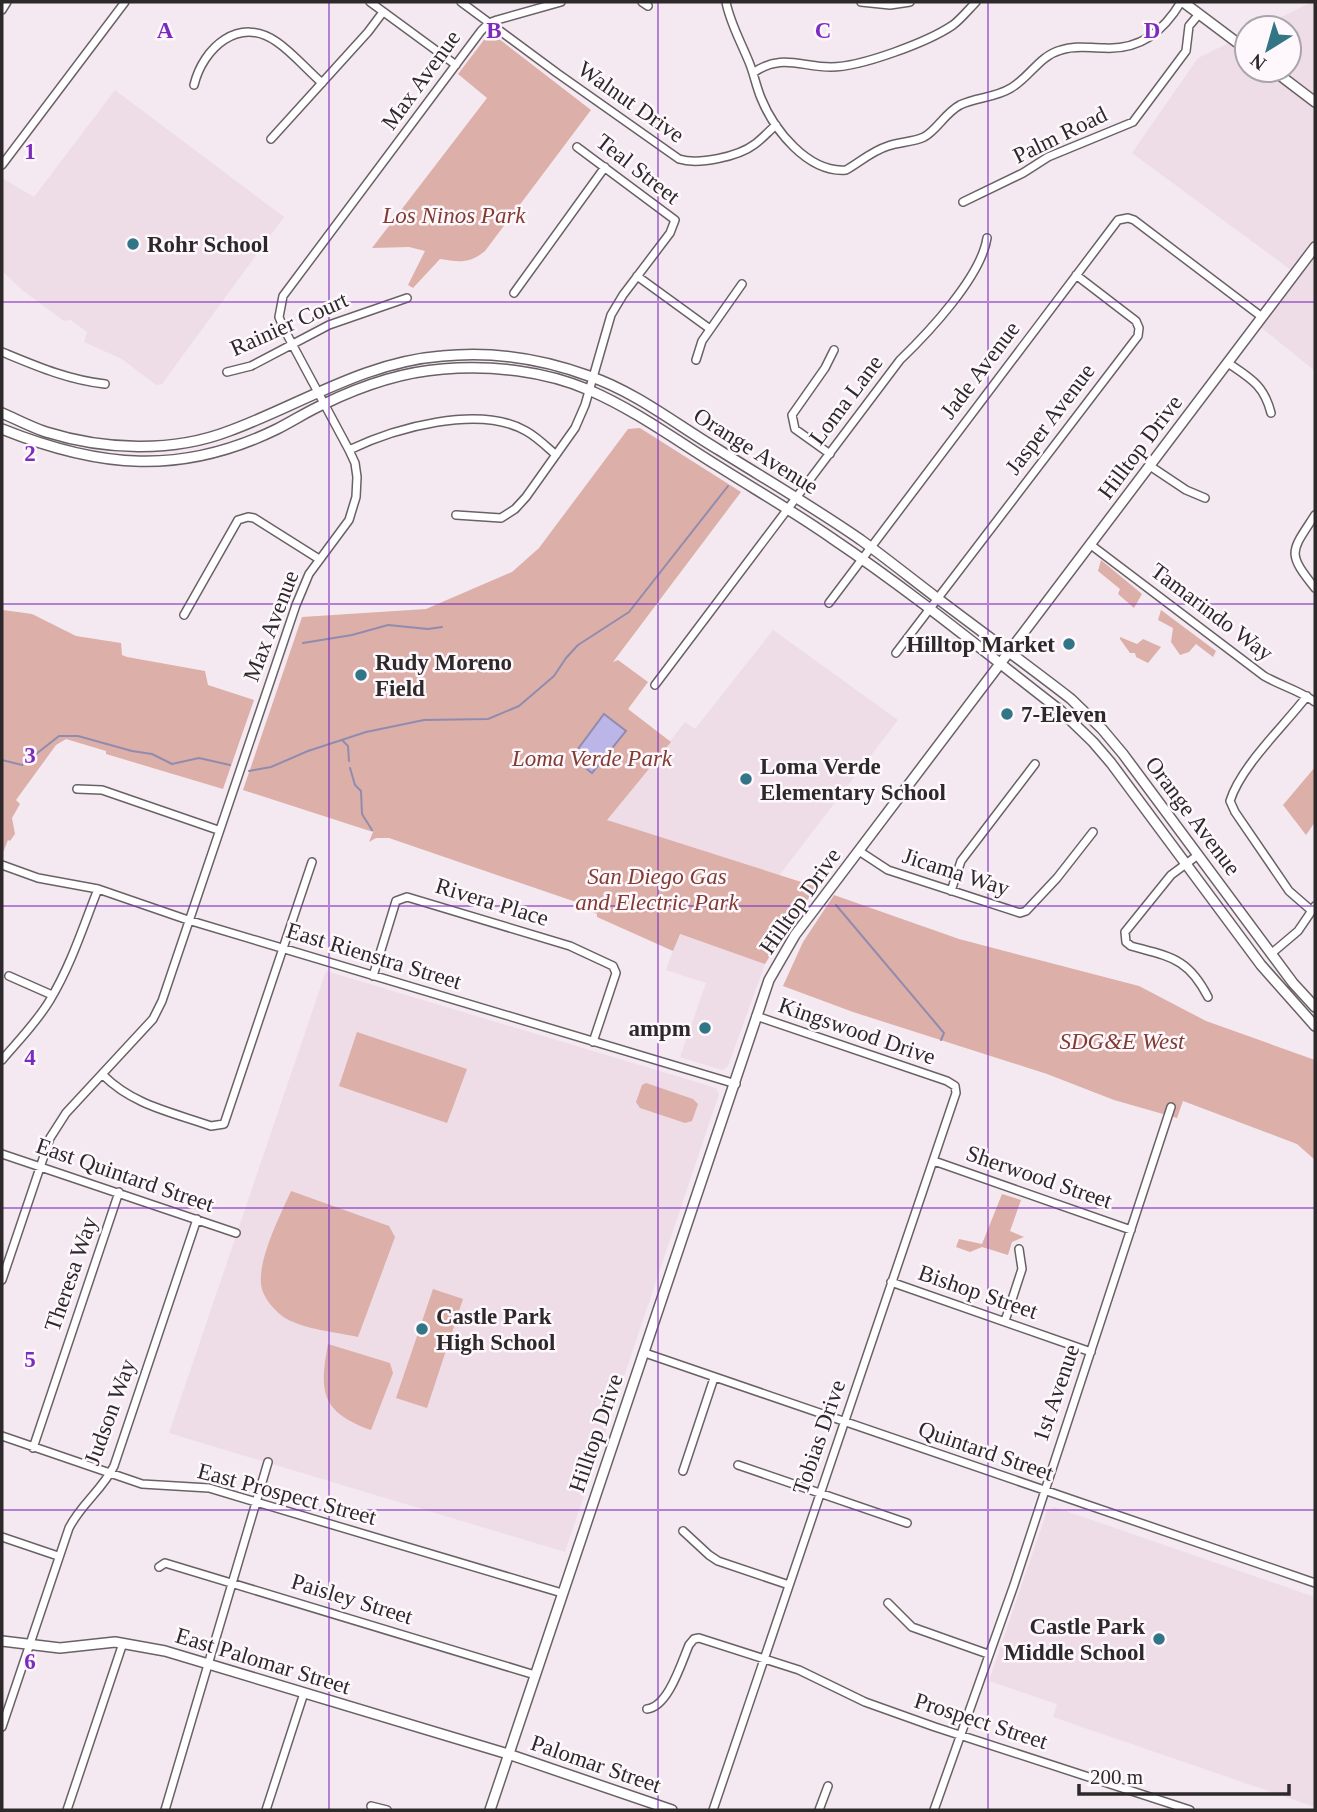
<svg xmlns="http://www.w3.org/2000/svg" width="1317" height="1812" font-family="'Times New Roman',serif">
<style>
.built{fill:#eedce7}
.green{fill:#dcafa8}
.water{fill:#bcb6e8;stroke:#918caf;stroke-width:2}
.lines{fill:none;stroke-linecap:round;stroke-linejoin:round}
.stream{stroke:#918caf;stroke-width:2}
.minor-casing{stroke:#6a6167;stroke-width:10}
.major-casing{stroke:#6a6167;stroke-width:12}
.minor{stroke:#fff;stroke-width:7}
.major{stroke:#fff;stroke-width:9}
.grid{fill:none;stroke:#7b2cbf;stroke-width:2;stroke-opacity:0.55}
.poi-dot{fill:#327586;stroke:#fef8fc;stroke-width:2.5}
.labels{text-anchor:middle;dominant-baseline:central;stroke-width:5;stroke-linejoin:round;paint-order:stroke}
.street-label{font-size:23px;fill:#2d292b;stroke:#fef8fc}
.park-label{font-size:23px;font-style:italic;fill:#823b32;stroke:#fef8fc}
.poi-label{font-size:23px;font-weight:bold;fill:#2d292b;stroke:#fef8fc;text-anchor:start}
.grid-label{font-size:23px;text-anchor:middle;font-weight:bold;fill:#7b2cbf;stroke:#fef8fc;stroke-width:5;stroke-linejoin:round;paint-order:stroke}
</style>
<rect width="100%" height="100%" fill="#f4e9f0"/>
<path class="built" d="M1312,2H1315V371L1257,324L1295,273L1132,153L1198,58L1247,34V70H1289V28H1259Z
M115,90L284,217L162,384L156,385L122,359L84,342L87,332L71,320L64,321L22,290L2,271V178L34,197Z
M773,630L898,720L778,877L607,820L685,722L695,729Z
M679,934L765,964L728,1066L722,1070L680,1057L706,983L666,970Z
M326,971L716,1088L719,1094L565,1552L169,1433Z
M1054,1507L1315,1597V1807L1053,1717L1057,1704L989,1681L1047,1511Z"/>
<path class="green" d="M490,32L591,110L485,251C469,264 459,262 440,259L413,288L408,285L425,251L409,247L372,248L487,98L458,74Z
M640,428L741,492L613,662L618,660L648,682L628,709L671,742L607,820L817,887L791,922L765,964L680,934L673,951L597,917V914L578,906L579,903L389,838H376L369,842L373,832L243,790L302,617L426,609L512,572L539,548L628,429Z
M1101,560L1142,594L1134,608L1118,594L1120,589L1098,571Z
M3,610L32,614L76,636L121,643L122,655L127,657L205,671L208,685L254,700L223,789L106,754V751L66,739L56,745L16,800L20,804L12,818L15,834L10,841L8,840L2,855Z
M1161,610L1216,651L1213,657L1196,644L1189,652L1180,655L1171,642L1173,628L1158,620Z
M1120,637L1137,644L1143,639L1161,647L1148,663L1136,657L1135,653H1130L1120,639Z
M1315,767V822L1306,835L1283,805Z
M834,895L959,939L1139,986L1206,1021L1315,1060V1160L1297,1144L1183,1101L1177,1118L1114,1100L1047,1074L853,1012L783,986L803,942Z
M357,1032L467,1069L447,1123L339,1086Z
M646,1083L693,1099L698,1104L692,1121L685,1123L640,1108L636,1102L642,1085Z
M291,1191L389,1226L395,1237L358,1337C336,1332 306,1330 285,1318C276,1312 265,1300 262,1289C255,1264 281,1214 291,1191Z
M1002,1194L1021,1200L1010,1231L1024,1237L1012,1242L1008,1255L982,1247L970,1252L956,1247L959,1239L982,1244Z
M433,1289L463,1299L427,1408L396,1398Z
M328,1344L390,1363L393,1373L371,1430C321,1412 319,1392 328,1344Z"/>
<path class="water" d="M604,714L626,731L592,773L572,757Z"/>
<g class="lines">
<path class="stream" d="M303,643L352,635L388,625L428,629L442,627
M342,740L348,746L349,761
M2,760L22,765L59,736H78L132,751L152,754L172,764L199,758L230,765
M350,768L355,785L361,791L362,814L372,830
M249,771L271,767L308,751L366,732L424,720L488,719L519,706L554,676L566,658L578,645L629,612L728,486
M808,894H811
M836,905L944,1033L941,1040"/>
<defs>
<path id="minor" d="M370,2L456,65
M461,2L557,73L679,159C698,165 738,157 755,144C762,139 769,131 776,125
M642,2L648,6
M726,2C730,23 741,42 749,62C754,74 756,86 761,98C774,130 808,173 846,170C860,162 872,151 888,146C899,142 914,142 924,137C937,130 945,113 960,105C976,97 995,98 1011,88C1030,77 1039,56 1061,50C1075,45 1089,48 1104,48C1140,50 1163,32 1181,2
M861,2L890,5L910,2
M2,10L7,2
M753,73C781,53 801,67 831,67C861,67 928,42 953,25C961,19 969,9 976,2
M194,85C203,48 239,15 277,42C293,53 307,70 322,83
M271,139L368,32L383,12
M2,165L125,2
M963,202L1023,173L1048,157L1133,122L1186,51L1189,26L1199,14
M637,276L710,329
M514,293L605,167
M2,352C36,366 68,380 105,384
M696,360L702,341L742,284
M1228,363C1250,378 1264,385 1271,413
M227,372L251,366L329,325L407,298
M349,450C395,428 479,404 526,431C537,437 547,447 556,455
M830,454L795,429L792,415L825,368L834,350
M1150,466L1186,490L1205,498
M456,515L501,518L515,509L526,497L575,428L585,405L611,315L623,295L670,233L675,220L577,147
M1315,515C1291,552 1286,552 1315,588
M1091,545L1264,676C1281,686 1299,690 1315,702
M829,603L1118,220L1128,218L1134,220L1262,317
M184,615L238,520L248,517L254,518L319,559
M896,653L1138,336L1139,328L1136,321L1076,275
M655,685L900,360C928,333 981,277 987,238
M1307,696C1284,726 1241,766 1230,801L1235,812L1289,891L1312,911
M77,789L102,790L218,830
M859,851L888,870L1020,913L1026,911L1057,878L1093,832
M1198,855L1171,875L1125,932L1126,942L1131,946C1171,957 1188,958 1208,997
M2,865L38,878L98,889L188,920L736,1084
M951,891L961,861L1035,764
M1272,953L1298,931L1315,906
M9,976L52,995
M373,976L396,901L407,897L570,946L613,966L616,973L593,1042
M2,1060C18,1041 37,1022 50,1000C71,965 83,927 98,889
M103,1075C133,1105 171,1112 211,1126L224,1124L312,862
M2,1154L236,1233
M934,1161L1131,1230
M2,1280L50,1138L66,1113L153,1019L162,1001L296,605L309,574L349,520L356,497L357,477L355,463L349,450L283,327L279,317L283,296L481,31L489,23L497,20L561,2
M891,1282L1091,1352
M1005,1321L1022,1269L1019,1249
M645,1353L1315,1583
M2,1436L142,1484L209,1488L562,1593
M33,1448L119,1192
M738,1465L907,1523
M683,1471L714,1378
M683,1531L709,1555L718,1561L789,1585
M2,1537L58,1556
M159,1567L165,1563L535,1675
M888,1603L912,1627L988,1654
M647,1709C668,1707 681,1664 689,1645L694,1639L699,1638L799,1670L865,1702L935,1727L1190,1810
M2,1727L69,1528C81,1504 103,1489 114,1466L197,1219
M371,1806L387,1810
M67,1810L123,1643
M165,1810L268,1462
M266,1810L304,1693
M713,1810L956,1093L955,1086L947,1081L756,1016
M819,1810L828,1786
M934,1810L1014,1585L1171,1107"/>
<path id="major" d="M1183,2L1247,50
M1273,70L1315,102
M2,413C16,419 31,427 46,432C104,450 172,453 229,431C300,405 364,362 442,356C492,351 543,359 589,376C636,392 677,425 719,450C767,480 815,508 861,540C887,559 912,579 937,598C982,632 1027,665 1071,699L1102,729L1123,754L1293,983L1315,1007
M2,429C99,468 181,476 277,429C293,421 308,411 324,404C361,386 402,372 443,369C492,365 545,371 589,390C635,410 676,440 718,466C756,490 796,513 833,539C912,592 986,653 1061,711L1093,742L1111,763L1261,965L1315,1026
M2,1641L60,1648L115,1642L165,1651L508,1754L672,1810
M490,1810L769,980L795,935L1315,247"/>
</defs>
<use href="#minor" class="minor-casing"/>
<use href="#major" class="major-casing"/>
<use href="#minor" class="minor"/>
<use href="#major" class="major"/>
</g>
<path class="grid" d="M329,2V1810M658,2V1810M988,2V1810M2,302H1315M2,604H1315M2,906H1315M2,1208H1315M2,1510H1315"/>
<g class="poi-dot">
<circle cx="133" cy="244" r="7"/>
<circle cx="1069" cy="644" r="7"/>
<circle cx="361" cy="675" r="7"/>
<circle cx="1007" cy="714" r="7"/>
<circle cx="746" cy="779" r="7"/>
<circle cx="705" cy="1028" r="7"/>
<circle cx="422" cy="1329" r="7"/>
<circle cx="1159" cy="1639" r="7"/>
</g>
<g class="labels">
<g class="street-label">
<text transform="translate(421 80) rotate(-54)">Max Avenue</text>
<text transform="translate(631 102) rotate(35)">Walnut Drive</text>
<text transform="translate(1060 135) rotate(-26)">Palm Road</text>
<text transform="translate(638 169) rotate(38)">Teal Street</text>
<text transform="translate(289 324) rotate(-24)">Rainier Court</text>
<text transform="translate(980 370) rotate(-53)">Jade Avenue</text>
<text transform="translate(846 400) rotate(-53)">Loma Lane</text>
<text transform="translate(1050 419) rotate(-53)">Jasper Avenue</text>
<text transform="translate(1140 447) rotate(-53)">Hilltop Drive</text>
<text transform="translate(756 451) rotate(32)">Orange Avenue</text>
<text transform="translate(1212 612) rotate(37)">Tamarindo Way</text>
<text transform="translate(271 626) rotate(-69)">Max Avenue</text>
<text transform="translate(1193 816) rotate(53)">Orange Avenue</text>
<text transform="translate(956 872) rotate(18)">Jicama Way</text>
<text transform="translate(800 901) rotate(-55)">Hilltop Drive</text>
<text transform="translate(492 902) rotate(17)">Rivera Place</text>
<text transform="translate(374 956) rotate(17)">East Rienstra Street</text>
<text transform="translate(857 1031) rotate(19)">Kingswood Drive</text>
<text transform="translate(125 1175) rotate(19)">East Quintard Street</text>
<text transform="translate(1039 1177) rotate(19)">Sherwood Street</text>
<text transform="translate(71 1274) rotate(-71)">Theresa Way</text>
<text transform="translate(978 1292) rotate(19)">Bishop Street</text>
<text transform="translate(1056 1393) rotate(-71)">1st Avenue</text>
<text transform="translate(110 1412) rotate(-70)">Judson Way</text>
<text transform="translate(596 1433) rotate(-71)">Hilltop Drive</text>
<text transform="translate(819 1437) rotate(-71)">Tobias Drive</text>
<text transform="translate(986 1451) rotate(19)">Quintard Street</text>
<text transform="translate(287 1494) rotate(15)">East Prospect Street</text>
<text transform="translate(352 1599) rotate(17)">Paisley Street</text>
<text transform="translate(263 1661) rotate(17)">East Palomar Street</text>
<text transform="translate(981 1721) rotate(18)">Prospect Street</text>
<text transform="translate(596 1764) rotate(19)">Palomar Street</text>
</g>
<g class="park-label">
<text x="454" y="215">Los Ninos Park</text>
<text x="592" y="758">Loma Verde Park</text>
<text x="657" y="876">San Diego Gas<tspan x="657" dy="26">and Electric Park</tspan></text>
<text x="1122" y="1041">SDG&amp;E West</text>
</g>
<g class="poi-label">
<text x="147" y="244">Rohr School</text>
<text x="1055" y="644" text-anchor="end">Hilltop Market</text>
<text x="375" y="662">Rudy Moreno<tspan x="375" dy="26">Field</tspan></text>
<text x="1021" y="714">7-Eleven</text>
<text x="760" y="766">Loma Verde<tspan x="760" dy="26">Elementary School</tspan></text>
<text x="691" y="1028" text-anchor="end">ampm</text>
<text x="436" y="1316">Castle Park<tspan x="436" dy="26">High School</tspan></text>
<text x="1145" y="1626" text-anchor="end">Castle Park<tspan x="1145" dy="26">Middle School</tspan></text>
</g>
</g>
<g class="grid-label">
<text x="165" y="38">A</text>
<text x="494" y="38">B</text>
<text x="823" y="38">C</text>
<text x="1152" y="38">D</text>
<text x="30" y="159">1</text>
<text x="30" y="461">2</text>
<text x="30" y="763">3</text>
<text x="30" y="1065">4</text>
<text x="30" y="1367">5</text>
<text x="30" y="1669">6</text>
</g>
<rect width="1317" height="1812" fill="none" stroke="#2d292b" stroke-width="7"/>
<g transform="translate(1268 49) rotate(217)"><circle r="33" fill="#fef8fc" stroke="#aaa5a8" stroke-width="2"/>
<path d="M0-5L12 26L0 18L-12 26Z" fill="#327586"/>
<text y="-10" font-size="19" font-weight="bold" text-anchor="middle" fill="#2d292b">N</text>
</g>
<path d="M1079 1784v10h210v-10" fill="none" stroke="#2d292b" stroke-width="3.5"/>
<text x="1090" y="1784" font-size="21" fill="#2d292b" stroke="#fef8fc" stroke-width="5" paint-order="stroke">200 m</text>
</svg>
